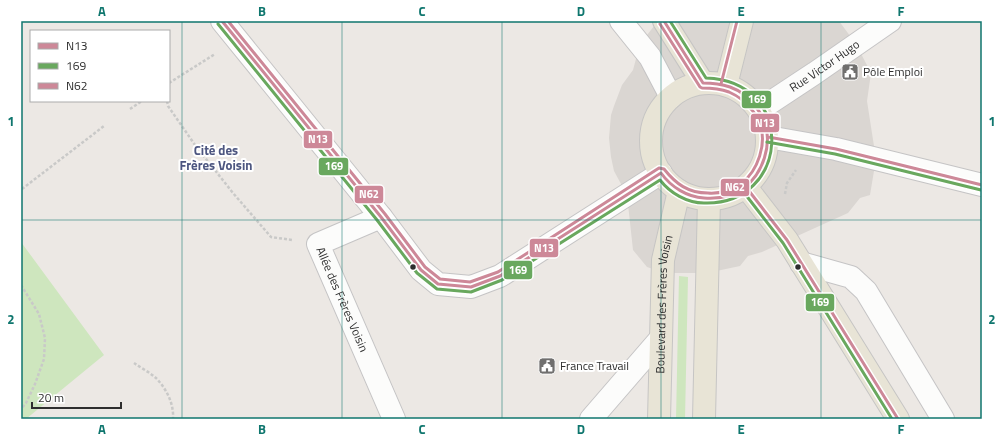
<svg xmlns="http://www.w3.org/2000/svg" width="1003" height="440" viewBox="0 0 1003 440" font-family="'Titillium Web',sans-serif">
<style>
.green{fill:#cee6be}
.plaza{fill:#dad6d2}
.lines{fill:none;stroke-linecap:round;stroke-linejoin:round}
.minor-casing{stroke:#c5c4c5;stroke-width:24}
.major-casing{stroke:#c6c5c4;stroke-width:24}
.path{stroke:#c9c9c8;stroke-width:2.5;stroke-dasharray:3 2;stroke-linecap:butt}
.minor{stroke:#fcfcfb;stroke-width:22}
.major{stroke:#e8e4d6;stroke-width:22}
.bus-1-casing{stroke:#fff;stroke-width:6}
.bus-2-casing{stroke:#fff;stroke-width:6}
.bus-3-casing{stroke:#fff;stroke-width:6}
.bus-1{stroke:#cd8898;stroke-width:3}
.bus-2{stroke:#69a85e;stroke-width:3}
.bus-3{stroke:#cd8898;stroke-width:3}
.grid{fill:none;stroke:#0f766e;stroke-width:1;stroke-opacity:0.55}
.bus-dot{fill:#2e2e2e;stroke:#fff;stroke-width:1.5}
.labels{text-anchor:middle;stroke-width:4;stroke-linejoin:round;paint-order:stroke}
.street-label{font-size:12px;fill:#2e2e2e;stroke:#fff}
.poi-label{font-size:12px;fill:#2e2e2e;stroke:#fff;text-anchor:start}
.neighbourhood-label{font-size:13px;font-weight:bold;fill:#4d5680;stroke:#fff}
.line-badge{stroke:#fff;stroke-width:1.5}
.badge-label{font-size:11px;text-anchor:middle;font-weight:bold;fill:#fff}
.neatline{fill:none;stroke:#0f766e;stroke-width:1.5}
.grid-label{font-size:13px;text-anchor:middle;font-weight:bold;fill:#0f766e}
</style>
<rect width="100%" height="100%" fill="#ece8e4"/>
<path class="green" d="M 21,242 L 104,355 L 26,419 L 21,419 Z
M 679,276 L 688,277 L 685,419 L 676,419 Z"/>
<path class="plaza" d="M 658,21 L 839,21 L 856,44 L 871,73 L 867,101 L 876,159 L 870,195 L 860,198 L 848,213 L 762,252 L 748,256 L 740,266 L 707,273 L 675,273 L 662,272 L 647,267 L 633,250 L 627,195 L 614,171 L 611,157 L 609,138 L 611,115 L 614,106 L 622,85 L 633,70 L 640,44 Z"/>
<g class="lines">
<g class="minor-casing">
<g id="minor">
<path d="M 222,21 L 381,217 L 421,270 L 438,284 L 471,287 L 500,276 L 661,173"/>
<path d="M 621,21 L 650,57 L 671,97"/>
<path id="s1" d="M 759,110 L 815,73 L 890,21"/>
<path d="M 768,137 L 836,149 L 982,185"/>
<path id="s2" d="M 381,217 L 318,244 L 394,419"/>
<path d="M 801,263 L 851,277 L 866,291 L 943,419"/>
<path d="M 591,419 L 661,338"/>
</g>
</g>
<g class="major-casing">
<g id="major">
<path d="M 664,21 L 703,83"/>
<circle cx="709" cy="141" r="58"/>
<path d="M 726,85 L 742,21"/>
<path d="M 746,187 L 787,240 L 898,419"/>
<path id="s3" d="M 659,419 L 663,260 L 679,191"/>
<path d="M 704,419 L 709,199"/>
</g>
</g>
<path class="path" d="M 169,83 L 215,54
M 167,101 L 168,106 L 195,145 L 233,193 L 271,237 L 292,240
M 130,109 L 142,101
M 22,189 L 104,126
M 785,194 L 787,183 L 796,170
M 21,285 L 39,314 L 45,338 L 44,359 L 35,384 L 26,403 L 21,409
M 134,363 C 141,368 151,373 157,379 C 167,390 174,404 173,419"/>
<use href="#minor" class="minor"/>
<use href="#major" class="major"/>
<g class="bus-1-casing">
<path id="bus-1" d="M 222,21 L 381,217 L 421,270 L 438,284 L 471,287 L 500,276 L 661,173 C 671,187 687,197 704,198 C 718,199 734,196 745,187 C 763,173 772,145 765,123 C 763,118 760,112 756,107 C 750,98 741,91 730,87 C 721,84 712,83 703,83 L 664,21
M 768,137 L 836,149 L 982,185
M 746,187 L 787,240 L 898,419"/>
</g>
<g class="bus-2-casing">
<path id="bus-2" d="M 218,24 L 377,220 L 417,273 L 437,289 L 471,292 L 502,280 L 660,180 C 670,193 687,203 704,203 C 790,206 798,81 706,78 L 670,21
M 767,142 L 835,154 L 981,190
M 742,190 L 783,243 L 892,419"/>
</g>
<g class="bus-3-casing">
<path id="bus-3" d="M 228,21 L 385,214 L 425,267 L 440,279 L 470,282 L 498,272 L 659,168 L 664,169 C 676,184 688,193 708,193 C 719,194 733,190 742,183 C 758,170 767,144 760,124 C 758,119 755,113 751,109 C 745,101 738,96 729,92 C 721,89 712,88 702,88 L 700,87 L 660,24
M 721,84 L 737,21"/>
</g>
<use href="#bus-1" class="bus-1"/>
<use href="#bus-2" class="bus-2"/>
<use href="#bus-3" class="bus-3"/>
</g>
<path class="grid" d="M 182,21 L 182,419M 342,21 L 342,419M 502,21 L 502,419M 661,21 L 661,419M 821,21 L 821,419M 21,220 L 982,220"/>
<defs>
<g id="civic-square" transform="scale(0.9)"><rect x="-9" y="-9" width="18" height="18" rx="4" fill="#706f6e" stroke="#fff"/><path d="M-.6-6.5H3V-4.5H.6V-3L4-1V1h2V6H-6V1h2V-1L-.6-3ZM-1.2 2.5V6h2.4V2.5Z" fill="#fff"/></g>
</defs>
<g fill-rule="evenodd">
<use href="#civic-square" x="850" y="72"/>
<use href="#civic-square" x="547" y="366"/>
</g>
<g class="bus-dot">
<circle cx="413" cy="267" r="3.5"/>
<circle cx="798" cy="267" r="3.5"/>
</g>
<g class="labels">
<g class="street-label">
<text dy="4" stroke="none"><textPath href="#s1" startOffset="79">Rue Victor Hugo</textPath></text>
<text dy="4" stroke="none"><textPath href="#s2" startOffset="129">Allée des Frères Voisin</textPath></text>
<text dy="4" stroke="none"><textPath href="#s3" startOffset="115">Boulevard des Frères Voisin</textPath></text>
</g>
<g class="poi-label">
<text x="863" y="76">Pôle Emploi</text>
<text x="560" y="370">France Travail</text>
</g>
<g class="neighbourhood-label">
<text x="216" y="155">Cité des<tspan x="216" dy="15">Frères Voisin</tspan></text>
</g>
</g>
<g class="line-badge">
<rect x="741" y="90" width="31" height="19" rx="4" fill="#69a85e"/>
<rect x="750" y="113" width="30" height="20" rx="4" fill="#cd8898"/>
<rect x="303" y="130" width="30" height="19" rx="4" fill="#cd8898"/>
<rect x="318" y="157" width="31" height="19" rx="4" fill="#69a85e"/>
<rect x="720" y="178" width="30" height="19" rx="4" fill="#cd8898"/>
<rect x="354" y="185" width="30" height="19" rx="4" fill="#cd8898"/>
<rect x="529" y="238" width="30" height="20" rx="4" fill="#cd8898"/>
<rect x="503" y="260" width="30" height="20" rx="4" fill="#69a85e"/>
<rect x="805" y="293" width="30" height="19" rx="4" fill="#69a85e"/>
</g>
<g class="badge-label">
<text x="757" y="103">169</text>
<text x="765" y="127">N13</text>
<text x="318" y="143">N13</text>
<text x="334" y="170">169</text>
<text x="735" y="191">N62</text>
<text x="369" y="198">N62</text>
<text x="544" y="252">N13</text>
<text x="518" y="274">169</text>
<text x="820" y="306">169</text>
</g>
<rect width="1003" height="440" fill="none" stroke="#ffffff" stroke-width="44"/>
<rect x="30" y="30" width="140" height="72" fill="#ffffff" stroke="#ababab"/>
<rect x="38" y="43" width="20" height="6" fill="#cd8898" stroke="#ababab"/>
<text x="66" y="50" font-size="12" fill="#2e2e2e">N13</text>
<rect x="38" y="63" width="20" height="6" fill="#69a85e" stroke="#ababab"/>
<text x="66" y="70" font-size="12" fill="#2e2e2e">169</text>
<rect x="38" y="83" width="20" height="6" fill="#cd8898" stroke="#ababab"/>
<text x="66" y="90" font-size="12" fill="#2e2e2e">N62</text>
<path d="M32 402v6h89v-6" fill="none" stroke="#2e2e2e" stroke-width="2"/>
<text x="38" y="402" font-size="12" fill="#2e2e2e" stroke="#ffffff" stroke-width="3" paint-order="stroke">20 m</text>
<rect x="22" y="22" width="959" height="396" class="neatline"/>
<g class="grid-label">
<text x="102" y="16">A</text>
<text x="262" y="16">B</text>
<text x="422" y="16">C</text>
<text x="581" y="16">D</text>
<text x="741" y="16">E</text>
<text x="901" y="16">F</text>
<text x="11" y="126">1</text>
<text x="992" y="126">1</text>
<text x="11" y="324">2</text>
<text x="992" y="324">2</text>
<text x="102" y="434">A</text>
<text x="262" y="434">B</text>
<text x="422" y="434">C</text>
<text x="581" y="434">D</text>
<text x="741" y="434">E</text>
<text x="901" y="434">F</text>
</g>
</svg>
